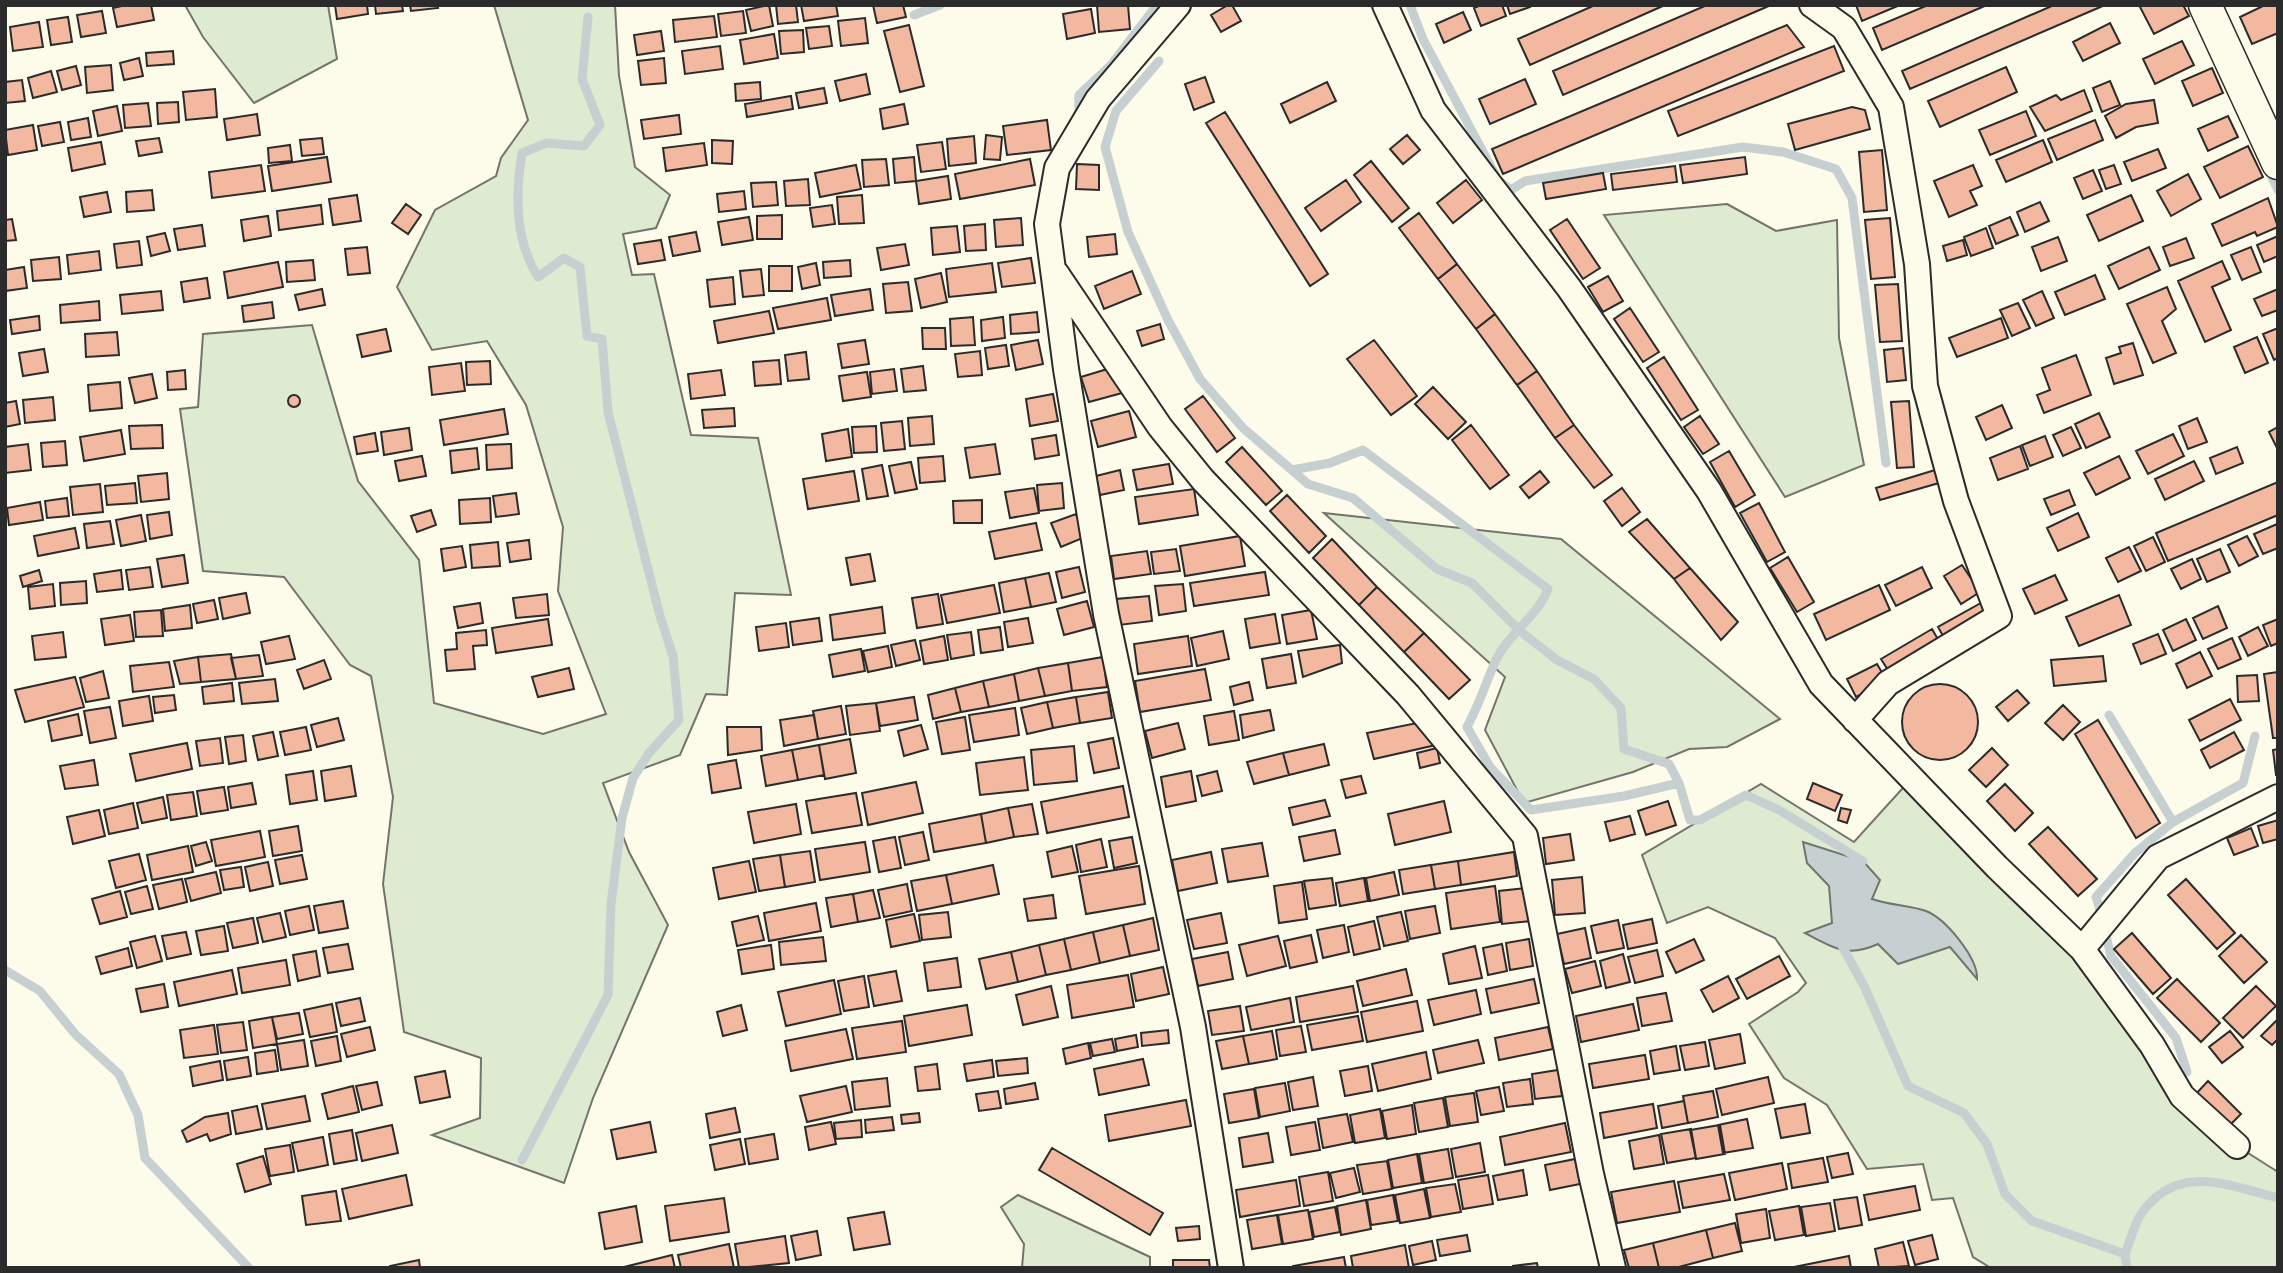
<svg xmlns="http://www.w3.org/2000/svg" width="2283" height="1273" viewBox="0 0 2283 1273" font-family="'Golos Text',sans-serif">
<style>
.green{fill:#deebd1;stroke:#74746e;stroke-width:2}
.water{fill:#c7d0d0;stroke:#74746e;stroke-width:2}
.lines{fill:none;stroke-linecap:round;stroke-linejoin:round}
.stream{stroke:#c7d0d0;stroke-width:9}
.building{fill:#f2b8a0;stroke:#2b2b2b;stroke-width:2}
.minor-casing{stroke:#2b2b2b;stroke-width:28}
.tertiary-casing{stroke:#2b2b2b;stroke-width:35}
.minor{stroke:#fdfbea;stroke-width:24}
.tertiary{stroke:#fdfbea;stroke-width:32}
</style>
<rect width="100%" height="100%" fill="#fdfbea"/>
<path class="green" d="M 185,5 L 328,5 L 337,59 L 254,103 L 203,37 Z
M 494,5 L 615,5 L 619,76 L 635,167 L 670,195 L 656,228 L 623,234 L 632,275 L 654,274 L 691,435 L 758,438 L 791,595 L 735,593 L 727,695 L 706,694 L 680,755 L 603,783 L 629,852 L 668,925 L 593,1098 L 564,1183 L 432,1135 L 480,1118 L 481,1058 L 404,1032 L 383,884 L 393,797 L 371,676 L 350,665 L 284,577 L 203,571 L 180,409 L 198,407 L 203,334 L 312,325 L 358,481 L 419,560 L 434,703 L 543,734 L 606,714 L 558,591 L 563,527 L 526,405 L 487,341 L 432,350 L 397,287 L 435,210 L 496,176 L 501,158 L 528,120 Z
M 1727,204 L 1776,231 L 1837,220 L 1839,338 L 1864,465 L 1785,497 L 1604,215 Z
M 1324,513 L 1561,539 L 1780,719 L 1727,747 L 1689,749 L 1633,772 L 1524,803 L 1485,730 L 1505,677 Z
M 1911,779 L 1997,867 L 2237,1146 L 2278,1172 L 2278,1268 L 1991,1268 L 1973,1257 L 1953,1198 L 1932,1200 L 1923,1164 L 1867,1169 L 1827,1105 L 1784,1078 L 1749,1024 L 1798,992 L 1806,983 L 1775,938 L 1708,907 L 1667,923 L 1642,855 L 1761,784 L 1854,842 Z
M 1018,1195 L 1150,1257 L 1150,1268 L 1022,1268 L 1024,1244 L 1001,1207 Z"/>
<path class="water" d="M 1803,842 L 1863,861 L 1880,880 L 1872,899 C 1889,905 1912,906 1926,911 C 1946,919 1978,958 1977,979 L 1950,947 L 1898,964 L 1878,944 C 1847,958 1833,948 1805,933 L 1832,923 L 1829,886 L 1807,863 Z"/>
<g class="lines">
<path class="stream" d="M 1410,5 L 1423,39 L 1498,180 L 1511,190 L 1525,181 L 1743,147 L 1783,152 L 1836,169 L 1852,198 L 1886,463
M 914,15 L 940,5
M 1159,61 L 1116,111 L 1105,147 L 1128,232 L 1168,320 L 1200,379 L 1243,428 L 1308,484 L 1353,498 L 1437,569 L 1472,583 L 1520,631 L 1557,660 L 1594,679 L 1621,708 L 1624,749 L 1669,764 L 1679,783 L 1690,820 L 1700,820 L 1746,795 L 1779,810 L 1863,861
M 1079,113 L 1079,95 L 1111,65 L 1157,5
M 2268,169 L 2278,190
M 1292,470 L 1330,463 L 1363,450 L 1548,589 C 1537,617 1509,633 1496,660 C 1486,682 1479,705 1467,727 L 1490,767 L 1531,810 L 1624,796 L 1679,783
M 2109,715 L 2173,822 L 2243,783 L 2255,736
M 2101,913 L 2096,897 L 2135,853 L 2173,822
M 2106,936 L 2111,956 L 2176,1038 L 2187,1072
M 1840,942 L 1865,988 L 1908,1086 L 1964,1113 L 1987,1144 L 2005,1194 L 2032,1221 L 2125,1254 L 2127,1268
M 5,970 L 40,991 L 76,1035 L 119,1074 L 138,1115 L 145,1158 L 249,1268
M 522,1160 L 608,995 L 611,904 L 622,818 L 633,778 L 649,753 L 679,720 L 673,656 L 660,616 L 608,412 L 602,339 L 587,336 L 580,267 L 564,258 L 538,277 C 515,240 515,196 522,153 L 547,143 L 584,146 L 600,125 L 582,79 L 588,17
M 2125,1254 C 2130,1241 2134,1225 2141,1214 C 2177,1162 2227,1185 2278,1198"/>
</g>
<path class="building" d="M 126,5 L 151,5 L 154,20 L 117,27 L 113,8 Z
M 335,5 L 367,5 L 368,14 L 337,19 Z
M 375,5 L 402,5 L 403,11 L 376,14 Z
M 410,5 L 437,5 L 438,8 L 411,11 Z
M 769,5 L 773,26 L 751,31 L 746,10 Z
M 776,5 L 796,5 L 798,22 L 778,24 Z
M 801,5 L 836,5 L 838,16 L 804,21 Z
M 873,5 L 903,5 L 906,17 L 877,23 Z
M 1097,5 L 1128,5 L 1130,29 L 1099,32 Z
M 1228,5 L 1232,5 L 1241,21 L 1221,32 L 1211,15 Z
M 1481,5 L 1502,5 L 1506,16 L 1481,26 L 1474,8 Z
M 1507,5 L 1529,5 L 1530,7 L 1510,14 Z
M 1595,5 L 1665,5 L 1530,65 L 1518,39 Z
M 1707,5 L 1771,5 L 1563,95 L 1553,71 Z
M 1856,5 L 1900,5 L 1862,21 Z
M 1928,5 L 1987,5 L 1882,50 L 1873,28 Z
M 2054,5 L 2105,5 L 1910,89 L 1902,71 Z
M 2144,5 L 2183,5 L 2189,16 L 2154,34 L 2140,7 Z
M 2265,5 L 2278,5 L 2278,33 L 2252,44 L 2240,17 Z
M 1091,9 L 1095,33 L 1067,39 L 1063,14 Z
M 102,11 L 106,33 L 81,37 L 77,15 Z
M 743,11 L 746,33 L 721,36 L 718,14 Z
M 1463,12 L 1471,30 L 1444,43 L 1436,24 Z
M 714,16 L 717,37 L 675,42 L 673,20 Z
M 68,17 L 72,42 L 51,45 L 47,20 Z
M 865,18 L 868,43 L 841,46 L 838,21 Z
M 39,22 L 43,47 L 13,51 L 10,27 Z
M 2110,23 L 2120,43 L 2083,61 L 2073,42 Z
M 909,25 L 924,86 L 900,92 L 884,31 Z
M 1787,25 L 1804,47 L 1503,174 L 1492,149 Z
M 829,26 L 832,46 L 809,49 L 806,28 Z
M 803,30 L 804,52 L 781,54 L 779,31 Z
M 661,31 L 664,51 L 637,55 L 634,35 Z
M 774,34 L 778,58 L 744,64 L 740,40 Z
M 2182,41 L 2194,65 L 2155,84 L 2143,59 Z
M 720,46 L 723,69 L 685,74 L 682,51 Z
M 1834,46 L 1844,71 L 1678,136 L 1668,111 Z
M 173,51 L 174,64 L 147,66 L 146,53 Z
M 139,58 L 143,76 L 124,80 L 120,63 Z
M 664,58 L 666,83 L 641,85 L 638,61 Z
M 111,65 L 113,90 L 87,93 L 85,67 Z
M 76,66 L 81,85 L 62,90 L 57,71 Z
M 2006,67 L 2017,92 L 1940,127 L 1928,101 Z
M 2212,68 L 2223,93 L 2193,106 L 2182,81 Z
M 51,71 L 57,92 L 33,98 L 28,78 Z
M 866,74 L 870,94 L 840,101 L 835,81 Z
M 1205,77 L 1214,102 L 1194,110 L 1185,84 Z
M 1525,79 L 1536,104 L 1490,124 L 1479,99 Z
M 22,80 L 25,101 L 5,103 L 5,82 Z
M 2110,81 L 2120,105 L 2102,112 L 2093,88 Z
M 760,82 L 761,99 L 736,101 L 735,84 Z
M 1327,82 L 1336,101 L 1290,123 L 1281,104 Z
M 824,88 L 827,103 L 799,108 L 796,93 Z
M 215,89 L 217,117 L 186,120 L 183,92 Z
M 2084,90 L 2092,111 L 2045,131 L 2030,107 L 2056,95 L 2061,100 Z
M 791,96 L 793,109 L 747,117 L 745,104 Z
M 2154,100 L 2158,123 L 2136,127 L 2116,138 L 2105,116 L 2126,104 Z
M 178,102 L 179,122 L 158,124 L 157,103 Z
M 148,103 L 151,126 L 125,128 L 123,105 Z
M 904,104 L 908,124 L 883,129 L 880,109 Z
M 117,106 L 122,131 L 98,136 L 93,111 Z
M 1852,107 L 1865,110 L 1870,129 L 1795,150 L 1788,124 Z
M 2026,111 L 2036,136 L 1990,155 L 1979,130 Z
M 1225,112 L 1328,274 L 1310,286 L 1206,123 Z
M 257,114 L 260,135 L 227,140 L 224,119 Z
M 679,115 L 681,134 L 644,139 L 641,120 Z
M 2228,116 L 2238,137 L 2208,151 L 2198,129 Z
M 88,118 L 91,137 L 71,140 L 68,122 Z
M 1047,120 L 1051,150 L 1007,155 L 1003,126 Z
M 2095,120 L 2103,140 L 2057,160 L 2048,139 Z
M 60,122 L 64,142 L 42,146 L 38,126 Z
M 33,125 L 37,150 L 8,155 L 5,130 Z
M 986,135 L 1002,137 L 1000,160 L 984,159 Z
M 1407,135 L 1420,150 L 1403,164 L 1390,149 Z
M 974,136 L 976,163 L 949,166 L 947,139 Z
M 159,138 L 162,152 L 139,156 L 136,141 Z
M 322,138 L 324,154 L 302,156 L 300,140 Z
M 712,140 L 733,141 L 732,164 L 712,163 Z
M 2043,140 L 2052,162 L 2006,182 L 1996,160 Z
M 101,142 L 105,164 L 72,171 L 68,148 Z
M 942,142 L 946,169 L 921,172 L 917,145 Z
M 704,143 L 707,165 L 666,171 L 663,148 Z
M 290,145 L 292,161 L 269,163 L 268,148 Z
M 2248,146 L 2263,177 L 2220,198 L 2204,167 Z
M 2158,149 L 2166,168 L 2132,181 L 2124,162 Z
M 1882,150 L 1887,210 L 1864,212 L 1859,152 Z
M 327,157 L 331,182 L 272,191 L 268,166 Z
M 914,157 L 916,181 L 895,183 L 893,159 Z
M 1745,157 L 1747,174 L 1683,183 L 1680,165 Z
M 886,159 L 889,185 L 864,187 L 862,160 Z
M 1030,159 L 1035,185 L 960,199 L 955,174 Z
M 1371,161 L 1409,208 L 1392,222 L 1354,175 Z
M 1077,164 L 1099,165 L 1099,190 L 1076,189 Z
M 261,165 L 265,191 L 212,198 L 209,172 Z
M 856,165 L 861,189 L 820,197 L 815,173 Z
M 1973,165 L 1982,186 L 1970,191 L 1977,205 L 1949,217 L 1934,181 Z
M 2114,165 L 2121,184 L 2106,189 L 2099,170 Z
M 1675,166 L 1677,182 L 1613,190 L 1611,174 Z
M 2093,170 L 2102,191 L 2083,199 L 2074,178 Z
M 1603,173 L 1606,189 L 1546,199 L 1543,183 Z
M 2188,174 L 2201,199 L 2171,216 L 2157,191 Z
M 948,176 L 951,199 L 919,204 L 916,181 Z
M 808,179 L 810,205 L 786,206 L 784,181 Z
M 1346,180 L 1361,202 L 1321,231 L 1305,208 Z
M 1466,180 L 1482,200 L 1453,223 L 1437,203 Z
M 776,182 L 778,205 L 753,207 L 751,183 Z
M 152,190 L 154,210 L 127,212 L 126,192 Z
M 744,191 L 746,209 L 719,212 L 717,194 Z
M 107,192 L 111,212 L 84,217 L 80,197 Z
M 357,195 L 361,221 L 333,225 L 329,199 Z
M 862,195 L 864,223 L 839,224 L 837,197 Z
M 2131,195 L 2143,221 L 2099,241 L 2087,215 Z
M 2268,198 L 2278,227 L 2257,236 L 2255,232 L 2222,246 L 2212,224 Z
M 2040,202 L 2049,221 L 2025,232 L 2017,212 Z
M 406,204 L 421,215 L 408,234 L 392,223 Z
M 321,205 L 323,224 L 279,230 L 277,211 Z
M 832,205 L 835,224 L 813,227 L 810,208 Z
M 1419,213 L 1457,264 L 1438,279 L 1399,228 Z
M 782,215 L 782,239 L 757,239 L 757,216 Z
M 268,216 L 271,236 L 244,241 L 241,220 Z
M 749,217 L 753,240 L 722,245 L 718,222 Z
M 2010,217 L 2018,235 L 1996,244 L 1989,226 Z
M 1021,218 L 1023,245 L 996,247 L 994,220 Z
M 1890,218 L 1895,277 L 1871,279 L 1865,220 Z
M 12,219 L 16,240 L 5,241 L 5,220 Z
M 1567,219 L 1600,268 L 1583,279 L 1550,230 Z
M 985,224 L 986,250 L 966,251 L 964,226 Z
M 202,225 L 205,246 L 178,250 L 174,229 Z
M 957,226 L 960,252 L 933,255 L 931,228 Z
M 1986,228 L 1993,248 L 1971,256 L 1964,237 Z
M 696,232 L 700,251 L 673,256 L 669,237 Z
M 165,233 L 170,251 L 151,256 L 147,237 Z
M 1115,234 L 1117,254 L 1089,257 L 1087,237 Z
M 2278,236 L 2278,256 L 2264,262 L 2257,245 Z
M 2058,237 L 2067,261 L 2041,271 L 2032,247 Z
M 2186,238 L 2194,258 L 2170,266 L 2163,247 Z
M 661,240 L 665,260 L 638,264 L 634,244 Z
M 1963,240 L 1967,255 L 1947,261 L 1943,246 Z
M 139,241 L 142,265 L 117,268 L 114,244 Z
M 905,244 L 909,265 L 881,270 L 877,248 Z
M 367,247 L 370,273 L 348,275 L 345,249 Z
M 2149,247 L 2160,270 L 2119,289 L 2108,266 Z
M 2251,247 L 2261,272 L 2242,280 L 2231,255 Z
M 99,251 L 101,270 L 69,274 L 67,255 Z
M 59,257 L 61,279 L 33,281 L 31,260 Z
M 1031,258 L 1035,283 L 1002,287 L 998,263 Z
M 313,260 L 315,280 L 287,282 L 286,262 Z
M 850,260 L 851,276 L 824,278 L 823,262 Z
M 2222,261 L 2230,279 L 2212,287 L 2231,330 L 2205,342 L 2178,281 Z
M 278,262 L 283,287 L 228,298 L 224,272 Z
M 816,263 L 820,285 L 802,289 L 798,267 Z
M 992,263 L 996,292 L 949,297 L 946,269 Z
M 1457,264 L 1495,314 L 1476,329 L 1438,279 Z
M 769,266 L 792,266 L 792,291 L 769,291 Z
M 24,267 L 27,288 L 5,291 L 5,270 Z
M 761,269 L 764,295 L 743,297 L 740,271 Z
M 1132,271 L 1141,294 L 1104,309 L 1095,286 Z
M 941,273 L 947,302 L 921,308 L 915,279 Z
M 2095,275 L 2105,299 L 2065,315 L 2055,292 Z
M 1608,276 L 1623,301 L 1603,312 L 1588,287 Z
M 733,277 L 735,304 L 710,307 L 707,280 Z
M 207,278 L 210,298 L 184,302 L 181,282 Z
M 908,282 L 912,311 L 886,313 L 883,284 Z
M 1898,284 L 1902,341 L 1880,342 L 1875,285 Z
M 2167,287 L 2176,309 L 2162,321 L 2176,353 L 2153,363 L 2127,304 Z
M 322,289 L 325,305 L 299,310 L 295,295 Z
M 870,289 L 873,310 L 835,316 L 831,295 Z
M 2278,289 L 2278,310 L 2262,316 L 2254,299 Z
M 161,291 L 163,310 L 122,314 L 120,295 Z
M 2042,291 L 2054,318 L 2036,326 L 2023,300 Z
M 827,298 L 831,320 L 778,329 L 773,308 Z
M 99,301 L 100,320 L 61,323 L 60,305 Z
M 272,302 L 274,318 L 244,322 L 242,306 Z
M 2018,303 L 2030,328 L 2012,336 L 2000,310 Z
M 1630,308 L 1659,352 L 1643,362 L 1614,319 Z
M 769,311 L 774,333 L 718,343 L 714,321 Z
M 1037,312 L 1039,332 L 1011,334 L 1010,315 Z
M 1495,314 L 1537,371 L 1517,385 L 1476,329 Z
M 39,316 L 40,330 L 12,334 L 10,320 Z
M 973,317 L 975,345 L 951,346 L 950,319 Z
M 1003,317 L 1005,338 L 982,341 L 981,320 Z
M 2001,318 L 2008,338 L 1957,357 L 1949,338 Z
M 1160,324 L 1164,339 L 1142,346 L 1137,331 Z
M 922,328 L 945,328 L 946,349 L 923,349 Z
M 2278,328 L 2278,358 L 2274,360 L 2263,334 Z
M 386,329 L 391,351 L 362,357 L 357,335 Z
M 117,332 L 119,355 L 86,357 L 85,334 Z
M 2257,337 L 2268,363 L 2245,373 L 2234,347 Z
M 865,340 L 869,364 L 842,368 L 838,344 Z
M 1038,340 L 1043,364 L 1016,370 L 1011,345 Z
M 1374,340 L 1417,396 L 1391,415 L 1347,359 Z
M 2133,343 L 2143,375 L 2114,384 L 2106,358 L 2121,353 L 2119,347 Z
M 1006,345 L 1009,366 L 988,369 L 985,348 Z
M 1903,348 L 1906,380 L 1887,382 L 1884,350 Z
M 44,349 L 48,372 L 23,376 L 19,353 Z
M 980,351 L 982,375 L 958,377 L 955,354 Z
M 806,352 L 809,379 L 788,381 L 785,355 Z
M 2076,355 L 2091,395 L 2044,413 L 2037,395 L 2050,390 L 2042,368 Z
M 1664,357 L 1698,410 L 1681,420 L 1647,368 Z
M 779,360 L 781,384 L 755,386 L 753,362 Z
M 490,361 L 491,384 L 467,385 L 466,362 Z
M 461,363 L 465,391 L 432,395 L 429,367 Z
M 923,366 L 926,390 L 904,392 L 901,369 Z
M 1114,367 L 1122,393 L 1089,402 L 1081,377 Z
M 894,369 L 897,391 L 872,394 L 870,372 Z
M 185,370 L 186,389 L 168,390 L 167,372 Z
M 721,370 L 725,395 L 691,399 L 688,374 Z
M 1537,371 L 1574,425 L 1555,438 L 1517,385 Z
M 867,372 L 871,397 L 843,401 L 839,376 Z
M 152,374 L 157,398 L 135,403 L 129,378 Z
M 120,382 L 122,408 L 90,411 L 88,385 Z
M 1433,387 L 1466,422 L 1448,439 L 1415,404 Z
M 1053,394 L 1058,421 L 1030,426 L 1026,399 Z
M288 401a6 6 0 1 1 12 0a6 6 0 1 1-12 0Z
M 1203,396 L 1235,438 L 1217,452 L 1185,409 Z
M 53,397 L 55,420 L 25,423 L 23,400 Z
M 16,401 L 20,424 L 5,427 L 5,403 Z
M 1909,401 L 1914,467 L 1897,468 L 1891,402 Z
M 2002,405 L 2012,428 L 1986,440 L 1976,417 Z
M 734,408 L 735,426 L 704,428 L 702,410 Z
M 504,409 L 508,434 L 444,445 L 440,420 Z
M 1129,411 L 1136,437 L 1098,447 L 1091,421 Z
M 2099,413 L 2110,437 L 2086,448 L 2075,424 Z
M 932,416 L 934,444 L 910,446 L 908,418 Z
M 1700,416 L 1719,444 L 1703,454 L 1684,427 Z
M 2197,418 L 2207,442 L 2188,449 L 2179,426 Z
M 902,421 L 905,449 L 884,451 L 881,423 Z
M 162,425 L 163,448 L 131,449 L 129,426 Z
M 1471,425 L 1509,475 L 1490,489 L 1452,440 Z
M 1574,425 L 1612,475 L 1594,488 L 1555,438 Z
M 876,426 L 877,452 L 854,453 L 852,427 Z
M 2071,427 L 2081,448 L 2063,456 L 2053,435 Z
M 2278,427 L 2278,450 L 2269,432 Z
M 409,428 L 412,450 L 384,455 L 381,432 Z
M 848,429 L 852,457 L 826,461 L 822,434 Z
M 121,430 L 125,454 L 84,461 L 80,437 Z
M 375,433 L 378,451 L 357,454 L 354,437 Z
M 2173,434 L 2184,456 L 2148,474 L 2136,451 Z
M 1056,435 L 1059,455 L 1035,459 L 1032,439 Z
M 2045,436 L 2053,457 L 2030,466 L 2022,445 Z
M 65,441 L 67,465 L 43,467 L 41,443 Z
M 28,444 L 31,470 L 5,473 L 5,447 Z
M 511,444 L 512,468 L 487,470 L 486,445 Z
M 995,444 L 1000,474 L 970,478 L 965,448 Z
M 2020,446 L 2028,469 L 1998,480 L 1990,458 Z
M 1242,447 L 1282,491 L 1266,505 L 1226,462 Z
M 2237,447 L 2243,463 L 2216,474 L 2210,458 Z
M 477,448 L 479,469 L 452,473 L 450,451 Z
M 1729,451 L 1755,495 L 1735,507 L 1710,462 Z
M 422,456 L 426,476 L 399,481 L 395,461 Z
M 943,456 L 945,481 L 920,483 L 918,458 Z
M 2119,456 L 2130,478 L 2096,495 L 2084,473 Z
M 2194,461 L 2204,481 L 2165,500 L 2155,479 Z
M 911,462 L 917,489 L 895,493 L 889,466 Z
M 1169,464 L 1173,484 L 1137,490 L 1133,470 Z
M 882,465 L 888,496 L 867,499 L 862,469 Z
M 1120,470 L 1124,490 L 1100,495 L 1096,476 Z
M 1935,470 L 1939,483 L 1880,500 L 1876,488 Z
M 854,471 L 859,501 L 808,509 L 803,479 Z
M 1540,471 L 1549,482 L 1529,498 L 1520,487 Z
M 167,473 L 169,499 L 141,502 L 138,476 Z
M 2278,482 L 2278,515 L 2168,561 L 2156,533 Z
M 135,483 L 137,503 L 107,505 L 105,486 Z
M 1062,483 L 1064,508 L 1039,511 L 1037,485 Z
M 100,484 L 103,512 L 73,515 L 70,487 Z
M 1034,488 L 1039,513 L 1010,518 L 1005,492 Z
M 1622,488 L 1640,512 L 1622,526 L 1604,501 Z
M 1194,489 L 1198,515 L 1139,524 L 1135,497 Z
M 2069,490 L 2075,505 L 2051,515 L 2044,499 Z
M 516,493 L 519,514 L 496,517 L 493,496 Z
M 1287,495 L 1326,536 L 1309,553 L 1270,511 Z
M 67,498 L 69,516 L 47,518 L 45,501 Z
M 490,498 L 491,522 L 460,524 L 459,500 Z
M 982,500 L 982,523 L 954,523 L 953,501 Z
M 40,502 L 43,520 L 9,525 L 7,508 Z
M 1759,503 L 1785,552 L 1767,562 L 1740,513 Z
M 431,510 L 436,525 L 417,532 L 411,516 Z
M 169,512 L 172,535 L 150,539 L 147,515 Z
M 2078,513 L 2089,537 L 2058,551 L 2047,528 Z
M 1076,514 L 1085,537 L 1061,547 L 1051,523 Z
M 141,515 L 146,541 L 121,546 L 116,520 Z
M 1647,519 L 1690,568 L 1674,579 L 1629,532 Z
M 110,521 L 114,544 L 87,548 L 84,524 Z
M 1036,523 L 1042,550 L 995,559 L 989,532 Z
M 2277,524 L 2278,548 L 2263,554 L 2254,534 Z
M 75,528 L 79,548 L 38,556 L 34,536 Z
M 1240,536 L 1245,566 L 1185,576 L 1180,546 Z
M 2247,536 L 2258,556 L 2239,566 L 2228,545 Z
M 2153,537 L 2165,562 L 2146,571 L 2134,546 Z
M 1332,539 L 1377,587 L 1359,605 L 1313,558 Z
M 529,540 L 531,559 L 510,562 L 507,543 Z
M 498,542 L 500,566 L 472,568 L 470,545 Z
M 462,546 L 466,567 L 444,571 L 441,549 Z
M 2129,547 L 2141,571 L 2118,582 L 2106,558 Z
M 1176,549 L 1180,571 L 1154,574 L 1151,552 Z
M 2220,549 L 2230,572 L 2207,582 L 2197,559 Z
M 1147,551 L 1151,574 L 1114,579 L 1111,556 Z
M 870,554 L 875,581 L 851,585 L 846,558 Z
M 184,555 L 188,583 L 162,587 L 157,559 Z
M 1788,557 L 1814,602 L 1797,612 L 1770,568 Z
M 2192,559 L 2201,579 L 2181,589 L 2171,569 Z
M 1962,565 L 1980,592 L 1961,604 L 1944,576 Z
M 150,567 L 153,587 L 129,590 L 126,570 Z
M 1079,567 L 1085,592 L 1062,598 L 1056,572 Z
M 1922,567 L 1932,588 L 1896,606 L 1885,585 Z
M 1690,568 L 1738,622 L 1721,640 L 1674,579 Z
M 39,570 L 42,581 L 23,587 L 20,576 Z
M 121,570 L 123,589 L 97,592 L 94,574 Z
M 1265,572 L 1269,595 L 1194,606 L 1190,583 Z
M 1049,573 L 1056,602 L 1031,607 L 1025,578 Z
M 2055,575 L 2067,600 L 2035,614 L 2023,589 Z
M 1025,578 L 1031,607 L 1004,612 L 999,583 Z
M 86,581 L 87,603 L 61,605 L 60,583 Z
M 53,584 L 55,606 L 30,609 L 28,587 Z
M 1183,584 L 1186,611 L 1159,615 L 1155,586 Z
M 994,585 L 1000,613 L 947,623 L 941,595 Z
M 1879,585 L 1890,610 L 1826,640 L 1814,614 Z
M 1377,587 L 1424,633 L 1404,652 L 1359,605 Z
M 246,593 L 250,613 L 223,619 L 219,598 Z
M 547,594 L 549,615 L 516,618 L 513,598 Z
M 938,594 L 943,624 L 917,628 L 912,598 Z
M 2119,595 L 2131,625 L 2079,646 L 2066,617 Z
M 1149,596 L 1152,621 L 1119,625 L 1116,599 Z
M 1988,599 L 1999,616 L 1948,645 L 1938,627 Z
M 214,600 L 218,619 L 197,623 L 193,604 Z
M 1087,601 L 1094,627 L 1064,635 L 1057,609 Z
M 480,603 L 483,623 L 458,628 L 454,607 Z
M 190,605 L 192,628 L 165,631 L 163,609 Z
M 2218,606 L 2227,628 L 2203,639 L 2193,618 Z
M 882,607 L 885,633 L 833,640 L 830,615 Z
M 161,610 L 163,636 L 136,637 L 134,612 Z
M 1311,610 L 1317,639 L 1287,644 L 1282,615 Z
M 1275,614 L 1280,643 L 1250,648 L 1245,619 Z
M 130,615 L 134,641 L 105,645 L 101,619 Z
M 819,618 L 822,641 L 793,645 L 790,622 Z
M 1028,618 L 1033,643 L 1008,647 L 1004,622 Z
M 548,619 L 552,645 L 496,653 L 492,628 Z
M 2186,619 L 2196,640 L 2173,651 L 2163,630 Z
M 2278,619 L 2278,643 L 2271,646 L 2263,625 Z
M 786,623 L 789,647 L 759,651 L 756,627 Z
M 1000,627 L 1003,650 L 981,653 L 978,630 Z
M 2258,627 L 2268,646 L 2248,656 L 2239,637 Z
M 1932,629 L 1943,648 L 1893,678 L 1881,659 Z
M 486,630 L 487,645 L 473,646 L 475,669 L 447,671 L 445,650 L 457,649 L 456,633 Z
M 1223,631 L 1229,659 L 1197,666 L 1191,638 Z
M 63,632 L 66,657 L 35,660 L 32,636 Z
M 971,632 L 974,655 L 951,659 L 947,635 Z
M 1424,633 L 1470,680 L 1449,699 L 1404,652 Z
M 2158,634 L 2166,654 L 2141,664 L 2133,644 Z
M 289,636 L 295,659 L 266,664 L 261,642 Z
M 944,636 L 948,660 L 924,664 L 920,641 Z
M 1188,636 L 1192,666 L 1138,674 L 1134,644 Z
M 2232,638 L 2241,659 L 2218,669 L 2208,649 Z
M 915,640 L 920,660 L 896,666 L 891,645 Z
M 1340,645 L 1342,663 L 1303,677 L 1298,651 Z
M 888,646 L 892,667 L 868,672 L 863,651 Z
M 861,649 L 865,671 L 833,677 L 829,655 Z
M 2200,652 L 2212,676 L 2187,688 L 2176,664 Z
M 231,654 L 236,679 L 201,682 L 198,657 Z
M 1291,654 L 1296,683 L 1267,688 L 1262,659 Z
M 259,655 L 263,676 L 236,679 L 231,658 Z
M 2103,656 L 2106,681 L 2054,686 L 2051,660 Z
M 198,657 L 201,682 L 180,684 L 174,661 Z
M 1103,657 L 1107,687 L 1072,691 L 1068,663 Z
M 324,660 L 331,679 L 304,689 L 297,670 Z
M 169,662 L 174,687 L 133,692 L 130,666 Z
M 1068,663 L 1072,691 L 1045,696 L 1038,668 Z
M 1877,664 L 1887,681 L 1856,697 L 1847,679 Z
M 569,668 L 574,689 L 538,697 L 532,677 Z
M 1038,668 L 1045,696 L 1019,701 L 1014,674 Z
M 1205,669 L 1211,700 L 1140,712 L 1135,681 Z
M 103,671 L 109,698 L 86,702 L 80,678 Z
M 2278,672 L 2278,738 L 2273,738 L 2264,674 Z
M 1014,674 L 1019,701 L 989,707 L 983,681 Z
M 2257,675 L 2259,701 L 2238,702 L 2237,676 Z
M 75,677 L 84,707 L 25,722 L 15,690 Z
M 275,679 L 278,701 L 242,704 L 239,683 Z
M 983,681 L 989,707 L 961,712 L 955,688 Z
M 1249,682 L 1253,700 L 1234,705 L 1230,687 Z
M 232,683 L 234,701 L 204,704 L 202,687 Z
M1902 722a38 38 0 1 1 76 0a38 38 0 1 1-76 0Z
M 955,688 L 961,712 L 933,719 L 928,695 Z
M 2017,690 L 2029,703 L 2008,721 L 1996,707 Z
M 1108,692 L 1112,718 L 1080,723 L 1076,697 Z
M 174,695 L 176,710 L 155,713 L 153,697 Z
M 149,696 L 153,721 L 123,726 L 119,701 Z
M 914,697 L 918,720 L 880,726 L 876,703 Z
M 1076,697 L 1080,723 L 1053,728 L 1047,702 Z
M 2230,699 L 2241,720 L 2200,741 L 2189,720 Z
M 1047,702 L 1053,728 L 1027,734 L 1021,708 Z
M 876,703 L 880,731 L 850,735 L 846,706 Z
M 2063,705 L 2080,722 L 2063,740 L 2045,723 Z
M 841,706 L 846,734 L 818,739 L 813,711 Z
M 110,707 L 116,738 L 90,743 L 84,711 Z
M 1015,708 L 1019,735 L 974,742 L 969,715 Z
M 1270,710 L 1274,730 L 1243,738 L 1240,715 Z
M 1234,711 L 1239,740 L 1209,745 L 1204,716 Z
M 78,714 L 82,735 L 52,741 L 48,721 Z
M 814,715 L 818,739 L 784,746 L 780,720 Z
M 965,717 L 970,750 L 942,754 L 936,722 Z
M 338,718 L 344,740 L 317,747 L 311,725 Z
M 2098,720 L 2160,823 L 2136,838 L 2075,734 Z
M 1422,722 L 1436,745 L 1374,759 L 1367,733 Z
M 1178,723 L 1185,749 L 1152,758 L 1145,731 Z
M 921,725 L 928,749 L 904,756 L 898,731 Z
M 306,727 L 311,750 L 285,755 L 280,732 Z
M 727,727 L 761,727 L 762,750 L 728,755 Z
M 273,732 L 278,756 L 258,760 L 253,736 Z
M 2234,732 L 2244,750 L 2210,768 L 2201,750 Z
M 243,735 L 246,761 L 229,764 L 225,737 Z
M 220,738 L 223,763 L 200,766 L 196,741 Z
M 1113,738 L 1119,768 L 1094,773 L 1088,743 Z
M 850,739 L 856,773 L 825,779 L 819,745 Z
M 187,743 L 192,769 L 136,781 L 130,754 Z
M 1324,744 L 1329,765 L 1289,775 L 1283,753 Z
M 819,745 L 824,775 L 798,780 L 792,750 Z
M 1074,746 L 1077,781 L 1034,785 L 1031,750 Z
M 1437,748 L 1440,763 L 1420,768 L 1417,753 Z
M 1992,748 L 2008,765 L 1986,787 L 1969,770 Z
M 2278,749 L 2278,775 L 2276,775 L 2273,750 Z
M 792,750 L 798,780 L 766,786 L 761,756 Z
M 1283,753 L 1289,775 L 1254,784 L 1247,762 Z
M 1024,757 L 1028,790 L 980,795 L 976,763 Z
M 94,760 L 98,785 L 65,789 L 60,766 Z
M 736,760 L 741,788 L 712,793 L 708,765 Z
M 351,766 L 356,796 L 325,801 L 321,771 Z
M 313,771 L 317,800 L 290,804 L 286,775 Z
M 1191,771 L 1196,801 L 1166,807 L 1161,777 Z
M 1217,771 L 1222,791 L 1202,796 L 1197,776 Z
M 1361,776 L 1366,793 L 1346,798 L 1341,780 Z
M 916,782 L 923,813 L 868,825 L 862,793 Z
M 252,783 L 256,804 L 231,808 L 228,787 Z
M 1813,783 L 1842,795 L 1835,811 L 1807,799 Z
M 2005,784 L 2033,813 L 2015,831 L 1987,801 Z
M 1123,786 L 1129,817 L 1047,833 L 1041,802 Z
M 224,787 L 228,810 L 201,814 L 197,791 Z
M 193,792 L 197,816 L 171,820 L 167,795 Z
M 856,793 L 862,825 L 812,833 L 806,801 Z
M 163,797 L 167,818 L 142,823 L 137,803 Z
M 1325,800 L 1330,816 L 1293,825 L 1289,808 Z
M 1444,801 L 1451,832 L 1395,845 L 1388,814 Z
M 1668,801 L 1676,825 L 1646,835 L 1638,811 Z
M 133,803 L 138,828 L 109,834 L 104,810 Z
M 796,804 L 801,834 L 754,843 L 748,812 Z
M 1032,804 L 1038,834 L 1014,837 L 1008,808 Z
M 1008,808 L 1014,837 L 986,843 L 981,814 Z
M 1841,808 L 1851,810 L 1847,823 L 1838,820 Z
M 99,810 L 105,836 L 73,844 L 67,817 Z
M 981,814 L 986,843 L 934,852 L 929,824 Z
M 1630,816 L 1635,834 L 1610,841 L 1605,822 Z
M 2278,820 L 2278,839 L 2263,843 L 2258,826 Z
M 298,826 L 302,851 L 273,856 L 269,831 Z
M 2048,827 L 2097,879 L 2078,896 L 2029,844 Z
M 2251,828 L 2258,846 L 2234,855 L 2227,838 Z
M 1335,830 L 1340,854 L 1304,861 L 1299,837 Z
M 260,831 L 265,857 L 216,866 L 211,840 Z
M 923,832 L 929,860 L 905,865 L 899,837 Z
M 1570,834 L 1574,860 L 1546,864 L 1543,838 Z
M 895,837 L 901,868 L 879,872 L 873,841 Z
M 1132,837 L 1137,863 L 1114,868 L 1109,841 Z
M 1101,839 L 1107,867 L 1081,872 L 1076,845 Z
M 206,842 L 212,861 L 196,866 L 191,846 Z
M 865,842 L 870,872 L 820,880 L 815,849 Z
M 1262,843 L 1268,876 L 1228,882 L 1222,849 Z
M 188,846 L 193,872 L 152,880 L 147,855 Z
M 1072,846 L 1078,872 L 1052,877 L 1047,852 Z
M 810,851 L 815,882 L 785,887 L 780,855 Z
M 1211,852 L 1217,883 L 1178,891 L 1172,860 Z
M 1514,852 L 1517,876 L 1461,885 L 1458,861 Z
M 139,854 L 146,880 L 116,888 L 109,861 Z
M 302,855 L 307,879 L 280,884 L 275,860 Z
M 780,855 L 785,887 L 759,891 L 753,859 Z
M 749,861 L 756,892 L 719,899 L 713,868 Z
M 1458,861 L 1461,885 L 1435,889 L 1431,865 Z
M 268,862 L 273,886 L 250,891 L 245,867 Z
M 993,865 L 999,894 L 952,904 L 946,875 Z
M 1431,865 L 1435,889 L 1403,894 L 1399,870 Z
M 1139,866 L 1145,904 L 1086,914 L 1079,876 Z
M 241,867 L 244,887 L 224,890 L 220,870 Z
M 216,872 L 221,893 L 191,901 L 185,879 Z
M 1394,872 L 1399,895 L 1370,901 L 1366,878 Z
M 946,875 L 952,904 L 917,911 L 911,881 Z
M 1582,877 L 1585,913 L 1555,915 L 1552,880 Z
M 1332,878 L 1336,905 L 1309,909 L 1304,881 Z
M 1364,878 L 1368,901 L 1340,906 L 1336,883 Z
M 182,879 L 187,902 L 159,909 L 153,885 Z
M 2186,879 L 2235,933 L 2217,949 L 2168,895 Z
M 1302,882 L 1307,919 L 1279,923 L 1274,886 Z
M 907,884 L 912,911 L 884,917 L 878,890 Z
M 147,886 L 153,909 L 131,914 L 125,892 Z
M 1495,886 L 1500,922 L 1451,929 L 1446,893 Z
M 1527,888 L 1531,921 L 1502,924 L 1499,891 Z
M 873,890 L 880,918 L 858,922 L 853,894 Z
M 120,891 L 127,917 L 100,924 L 92,899 Z
M 853,894 L 858,922 L 831,927 L 826,898 Z
M 1053,895 L 1056,918 L 1028,921 L 1024,899 Z
M 343,901 L 348,928 L 319,933 L 314,906 Z
M 816,903 L 821,931 L 769,941 L 764,913 Z
M 309,906 L 314,930 L 290,935 L 285,911 Z
M 1435,906 L 1440,933 L 1410,939 L 1405,911 Z
M 948,912 L 951,937 L 922,940 L 919,915 Z
M 1401,912 L 1408,941 L 1384,946 L 1377,917 Z
M 280,913 L 286,937 L 263,942 L 257,918 Z
M 1221,913 L 1227,943 L 1194,949 L 1187,920 Z
M 914,914 L 920,941 L 891,947 L 886,920 Z
M 758,916 L 764,940 L 737,946 L 732,922 Z
M 253,918 L 258,943 L 233,948 L 227,923 Z
M 1153,918 L 1159,950 L 1130,956 L 1123,925 Z
M 1652,919 L 1657,943 L 1628,949 L 1623,925 Z
M 1618,920 L 1624,948 L 1597,953 L 1591,926 Z
M 1374,921 L 1380,949 L 1354,955 L 1348,927 Z
M 1123,925 L 1130,956 L 1100,963 L 1093,932 Z
M 1344,925 L 1349,952 L 1323,958 L 1317,930 Z
M 224,926 L 228,951 L 201,955 L 196,931 Z
M 1585,928 L 1591,958 L 1564,964 L 1557,934 Z
M 186,932 L 191,954 L 167,959 L 162,936 Z
M 1093,932 L 1100,963 L 1071,970 L 1064,939 Z
M 2132,933 L 2171,978 L 2153,994 L 2114,949 Z
M 1311,935 L 1317,962 L 1290,968 L 1284,941 Z
M 2241,935 L 2267,962 L 2244,983 L 2219,956 Z
M 155,936 L 162,961 L 137,968 L 130,942 Z
M 1278,936 L 1286,966 L 1247,976 L 1239,945 Z
M 823,937 L 826,961 L 781,965 L 779,942 Z
M 1064,939 L 1071,970 L 1046,975 L 1039,945 Z
M 1529,939 L 1533,966 L 1510,970 L 1506,943 Z
M 1694,939 L 1704,960 L 1676,973 L 1666,952 Z
M 348,944 L 353,969 L 328,973 L 323,948 Z
M 1502,944 L 1507,971 L 1488,975 L 1483,948 Z
M 771,945 L 774,969 L 742,974 L 738,950 Z
M 1039,945 L 1046,975 L 1018,982 L 1011,952 Z
M 1475,946 L 1482,978 L 1449,984 L 1443,954 Z
M 128,948 L 132,966 L 101,974 L 96,957 Z
M 1657,950 L 1663,976 L 1635,983 L 1628,957 Z
M 316,951 L 320,976 L 298,981 L 293,955 Z
M 1011,952 L 1018,982 L 986,989 L 979,959 Z
M 1228,952 L 1233,979 L 1198,986 L 1192,959 Z
M 1623,954 L 1630,982 L 1606,988 L 1600,961 Z
M 1779,956 L 1790,976 L 1747,999 L 1736,979 Z
M 957,958 L 961,987 L 928,991 L 924,963 Z
M 286,960 L 290,985 L 242,993 L 238,968 Z
M 1595,961 L 1601,986 L 1572,993 L 1565,969 Z
M 1163,967 L 1169,994 L 1136,1001 L 1131,974 Z
M 1406,969 L 1412,995 L 1363,1006 L 1357,981 Z
M 232,970 L 237,994 L 179,1006 L 174,982 Z
M 896,971 L 902,1001 L 874,1006 L 868,976 Z
M 1128,975 L 1134,1007 L 1072,1018 L 1067,985 Z
M 864,976 L 869,1007 L 844,1011 L 838,981 Z
M 1728,976 L 1739,998 L 1713,1012 L 1701,990 Z
M 1534,979 L 1539,1003 L 1491,1013 L 1486,989 Z
M 2177,979 L 2220,1023 L 2201,1042 L 2157,998 Z
M 834,980 L 841,1014 L 786,1026 L 778,992 Z
M 164,984 L 168,1007 L 141,1012 L 136,989 Z
M 1051,986 L 1058,1017 L 1023,1025 L 1016,995 Z
M 1353,986 L 1358,1012 L 1300,1022 L 1296,997 Z
M 2256,986 L 2276,1006 L 2243,1038 L 2223,1018 Z
M 1476,990 L 1481,1014 L 1434,1025 L 1428,1000 Z
M 1666,993 L 1672,1021 L 1642,1026 L 1637,998 Z
M 360,998 L 365,1021 L 341,1026 L 336,1003 Z
M 1290,998 L 1294,1022 L 1251,1030 L 1246,1007 Z
M 1417,1001 L 1423,1031 L 1367,1042 L 1361,1012 Z
M 332,1004 L 337,1032 L 310,1037 L 304,1010 Z
M 1633,1004 L 1639,1030 L 1581,1042 L 1576,1016 Z
M 741,1005 L 747,1030 L 723,1036 L 717,1012 Z
M 967,1005 L 972,1035 L 909,1046 L 904,1016 Z
M 1240,1006 L 1244,1031 L 1212,1035 L 1208,1011 Z
M 299,1013 L 303,1034 L 277,1039 L 272,1017 Z
M 1358,1016 L 1363,1041 L 1312,1050 L 1307,1025 Z
M 272,1017 L 277,1044 L 253,1048 L 249,1021 Z
M 2278,1019 L 2278,1039 L 2272,1045 L 2261,1036 Z
M 902,1021 L 906,1052 L 857,1059 L 852,1028 Z
M 243,1022 L 247,1050 L 221,1053 L 217,1025 Z
M 214,1025 L 218,1054 L 184,1058 L 180,1030 Z
M 1301,1026 L 1306,1052 L 1280,1056 L 1276,1030 Z
M 370,1027 L 375,1050 L 347,1057 L 341,1034 Z
M 1548,1027 L 1553,1049 L 1499,1060 L 1495,1038 Z
M 846,1029 L 853,1059 L 791,1071 L 785,1041 Z
M 1168,1030 L 1169,1043 L 1142,1046 L 1141,1033 Z
M 1272,1031 L 1277,1059 L 1249,1064 L 1243,1036 Z
M 2230,1031 L 2243,1047 L 2222,1063 L 2209,1047 Z
M 1740,1034 L 1745,1063 L 1715,1069 L 1709,1040 Z
M 1136,1035 L 1138,1047 L 1117,1051 L 1115,1039 Z
M 337,1036 L 341,1061 L 316,1066 L 311,1041 Z
M 1243,1036 L 1249,1064 L 1222,1069 L 1216,1041 Z
M 1112,1039 L 1115,1052 L 1093,1056 L 1090,1043 Z
M 304,1040 L 308,1066 L 281,1070 L 277,1044 Z
M 1478,1040 L 1484,1063 L 1438,1073 L 1433,1050 Z
M 1705,1042 L 1709,1066 L 1685,1070 L 1680,1046 Z
M 1088,1043 L 1091,1058 L 1066,1064 L 1063,1049 Z
M 1676,1046 L 1680,1070 L 1654,1074 L 1650,1051 Z
M 275,1050 L 278,1071 L 257,1074 L 255,1053 Z
M 1426,1052 L 1431,1079 L 1378,1091 L 1372,1064 Z
M 1645,1055 L 1649,1079 L 1593,1088 L 1589,1064 Z
M 248,1057 L 251,1076 L 227,1080 L 224,1061 Z
M 1027,1058 L 1028,1073 L 998,1076 L 996,1061 Z
M 1143,1059 L 1149,1085 L 1099,1095 L 1094,1069 Z
M 992,1060 L 994,1077 L 967,1081 L 964,1064 Z
M 220,1061 L 223,1080 L 193,1086 L 190,1067 Z
M 937,1064 L 940,1089 L 918,1091 L 915,1067 Z
M 1368,1066 L 1372,1091 L 1345,1096 L 1340,1071 Z
M 1558,1070 L 1562,1096 L 1535,1099 L 1532,1074 Z
M 445,1071 L 450,1097 L 420,1103 L 415,1077 Z
M 1313,1077 L 1318,1106 L 1293,1110 L 1288,1082 Z
M 1768,1077 L 1774,1103 L 1722,1115 L 1716,1089 Z
M 887,1078 L 890,1106 L 855,1110 L 852,1082 Z
M 1530,1079 L 1533,1104 L 1507,1107 L 1503,1083 Z
M 2208,1081 L 2241,1114 L 2227,1128 L 2194,1096 Z
M 377,1082 L 382,1105 L 362,1110 L 356,1086 Z
M 1035,1083 L 1038,1099 L 1006,1104 L 1004,1089 Z
M 1285,1083 L 1290,1111 L 1260,1117 L 1255,1088 Z
M 353,1086 L 359,1112 L 328,1119 L 322,1094 Z
M 846,1086 L 852,1112 L 807,1122 L 800,1096 Z
M 1499,1087 L 1504,1111 L 1481,1115 L 1476,1091 Z
M 1254,1089 L 1259,1118 L 1229,1123 L 1224,1094 Z
M 998,1091 L 1001,1108 L 979,1111 L 976,1094 Z
M 1713,1091 L 1718,1117 L 1688,1123 L 1683,1096 Z
M 1474,1093 L 1478,1122 L 1450,1126 L 1445,1097 Z
M 305,1096 L 310,1121 L 267,1129 L 262,1104 Z
M 1443,1098 L 1448,1127 L 1419,1132 L 1414,1103 Z
M 1186,1100 L 1191,1126 L 1109,1141 L 1105,1115 Z
M 1684,1101 L 1688,1123 L 1662,1128 L 1658,1106 Z
M 1653,1104 L 1657,1128 L 1604,1138 L 1600,1113 Z
M 1805,1104 L 1810,1133 L 1781,1138 L 1775,1109 Z
M 1412,1105 L 1416,1134 L 1387,1139 L 1382,1111 Z
M 257,1106 L 262,1129 L 236,1134 L 232,1111 Z
M 735,1108 L 740,1132 L 710,1138 L 706,1114 Z
M 1380,1109 L 1385,1138 L 1355,1143 L 1350,1115 Z
M 228,1113 L 231,1134 L 210,1141 L 207,1134 L 187,1142 L 182,1131 L 205,1117 Z
M 919,1113 L 920,1122 L 902,1124 L 901,1115 Z
M 1347,1114 L 1353,1142 L 1323,1148 L 1318,1119 Z
M 892,1117 L 894,1130 L 866,1133 L 865,1120 Z
M 1747,1119 L 1753,1148 L 1723,1153 L 1718,1125 Z
M 861,1120 L 862,1137 L 836,1139 L 834,1123 Z
M 650,1122 L 656,1152 L 617,1159 L 611,1130 Z
M 831,1122 L 836,1144 L 809,1150 L 805,1127 Z
M 1315,1122 L 1320,1150 L 1291,1155 L 1286,1127 Z
M 1565,1123 L 1571,1152 L 1505,1165 L 1500,1137 Z
M 392,1125 L 398,1153 L 362,1161 L 356,1133 Z
M 1720,1125 L 1725,1154 L 1696,1159 L 1690,1130 Z
M 1691,1129 L 1696,1158 L 1667,1163 L 1661,1134 Z
M 352,1130 L 357,1160 L 334,1164 L 329,1134 Z
M 1268,1133 L 1273,1162 L 1243,1167 L 1239,1138 Z
M 774,1134 L 778,1159 L 749,1164 L 745,1139 Z
M 1659,1135 L 1664,1164 L 1634,1169 L 1629,1141 Z
M 323,1137 L 328,1165 L 298,1171 L 292,1143 Z
M 740,1139 L 745,1164 L 715,1170 L 710,1145 Z
M 1480,1143 L 1485,1172 L 1456,1177 L 1451,1149 Z
M 290,1145 L 294,1172 L 270,1176 L 265,1149 Z
M 1052,1148 L 1163,1213 L 1150,1235 L 1039,1170 Z
M 1448,1149 L 1453,1178 L 1424,1183 L 1419,1154 Z
M 1848,1153 L 1853,1174 L 1832,1178 L 1827,1157 Z
M 1417,1154 L 1422,1183 L 1393,1188 L 1388,1160 Z
M 263,1156 L 271,1184 L 245,1192 L 237,1164 Z
M 1823,1158 L 1828,1182 L 1792,1188 L 1788,1164 Z
M 1575,1159 L 1580,1184 L 1550,1190 L 1545,1165 Z
M 1387,1161 L 1392,1189 L 1363,1194 L 1357,1165 Z
M 1782,1163 L 1787,1189 L 1735,1200 L 1729,1173 Z
M 1354,1168 L 1360,1192 L 1336,1198 L 1330,1173 Z
M 1523,1170 L 1527,1195 L 1498,1200 L 1493,1176 Z
M 1328,1172 L 1333,1201 L 1304,1206 L 1299,1177 Z
M 1724,1174 L 1730,1200 L 1683,1208 L 1678,1182 Z
M 406,1175 L 412,1205 L 349,1219 L 342,1189 Z
M 1488,1175 L 1493,1204 L 1463,1209 L 1458,1180 Z
M 1296,1180 L 1300,1206 L 1240,1217 L 1236,1190 Z
M 1674,1181 L 1680,1212 L 1617,1223 L 1611,1192 Z
M 1455,1184 L 1461,1212 L 1431,1217 L 1426,1188 Z
M 1915,1186 L 1920,1210 L 1869,1220 L 1864,1195 Z
M 1424,1189 L 1430,1218 L 1400,1223 L 1395,1195 Z
M 336,1191 L 341,1221 L 306,1225 L 302,1196 Z
M 1393,1195 L 1398,1221 L 1371,1225 L 1367,1200 Z
M 1857,1197 L 1862,1225 L 1839,1229 L 1834,1200 Z
M 724,1198 L 729,1232 L 670,1241 L 665,1206 Z
M 1366,1200 L 1371,1229 L 1341,1235 L 1337,1206 Z
M 1830,1203 L 1835,1231 L 1806,1236 L 1801,1207 Z
M 636,1206 L 642,1242 L 605,1249 L 599,1213 Z
M 1799,1206 L 1804,1235 L 1775,1240 L 1769,1211 Z
M 1335,1207 L 1340,1232 L 1314,1237 L 1309,1212 Z
M 1766,1209 L 1770,1238 L 1741,1243 L 1736,1214 Z
M 1308,1210 L 1313,1239 L 1283,1244 L 1278,1215 Z
M 884,1212 L 890,1244 L 854,1250 L 848,1218 Z
M 1277,1215 L 1282,1244 L 1252,1249 L 1247,1220 Z
M 1735,1223 L 1742,1251 L 1713,1258 L 1706,1230 Z
M 1199,1226 L 1200,1239 L 1178,1241 L 1176,1228 Z
M 1706,1230 L 1713,1258 L 1675,1268 L 1659,1268 L 1653,1243 Z
M 817,1231 L 821,1255 L 796,1260 L 791,1236 Z
M 1467,1235 L 1470,1251 L 1440,1256 L 1437,1240 Z
M 1932,1235 L 1938,1259 L 1915,1265 L 1908,1241 Z
M 785,1236 L 789,1263 L 739,1268 L 735,1244 Z
M 1432,1241 L 1436,1260 L 1413,1265 L 1409,1246 Z
M 1903,1242 L 1909,1266 L 1879,1268 L 1875,1249 Z
M 1653,1243 L 1659,1268 L 1629,1268 L 1624,1250 Z
M 729,1244 L 734,1268 L 681,1268 L 678,1255 Z
M 1405,1245 L 1409,1268 L 1353,1268 L 1351,1256 Z
M 672,1255 L 675,1268 L 620,1268 Z
M 1849,1256 L 1851,1268 L 1789,1268 Z
M 1344,1257 L 1346,1268 L 1293,1268 L 1293,1266 Z
M 419,1260 L 420,1268 L 390,1268 L 390,1266 Z
M 1173,1260 L 1209,1260 L 1210,1268 L 1173,1268 Z
M 1537,1263 L 1538,1268 L 1513,1268 L 1513,1266 Z"/>
<g class="lines">
<g class="minor-casing">
<path id="minor" d="M 1178,5 L 1098,99 L 1057,168 L 1047,224 L 1066,369 L 1106,614 L 1193,1027 L 1231,1268
M 1385,5 L 1433,110 L 1569,288 L 1709,491 L 1821,684 L 1997,867 L 2082,949 L 2152,1045 L 2182,1096 L 2237,1146
M 1812,5 L 1844,28 L 1891,107 L 1917,264 L 1925,386 L 1956,501 L 1999,616 L 1888,683 L 1855,720
M 1056,273 L 1160,427 L 1203,480 L 1408,695 L 1525,836 L 1591,1174 L 1613,1268
M 2082,949 L 2158,857 L 2278,797"/>
</g>
<g class="tertiary-casing">
<path id="tertiary" d="M 2205,5 L 2278,163"/>
</g>
<use href="#minor" class="minor"/>
<use href="#tertiary" class="tertiary"/>
</g>
<rect width="2283" height="1273" fill="none" stroke="#2b2b2b" stroke-width="14"/>
</svg>
